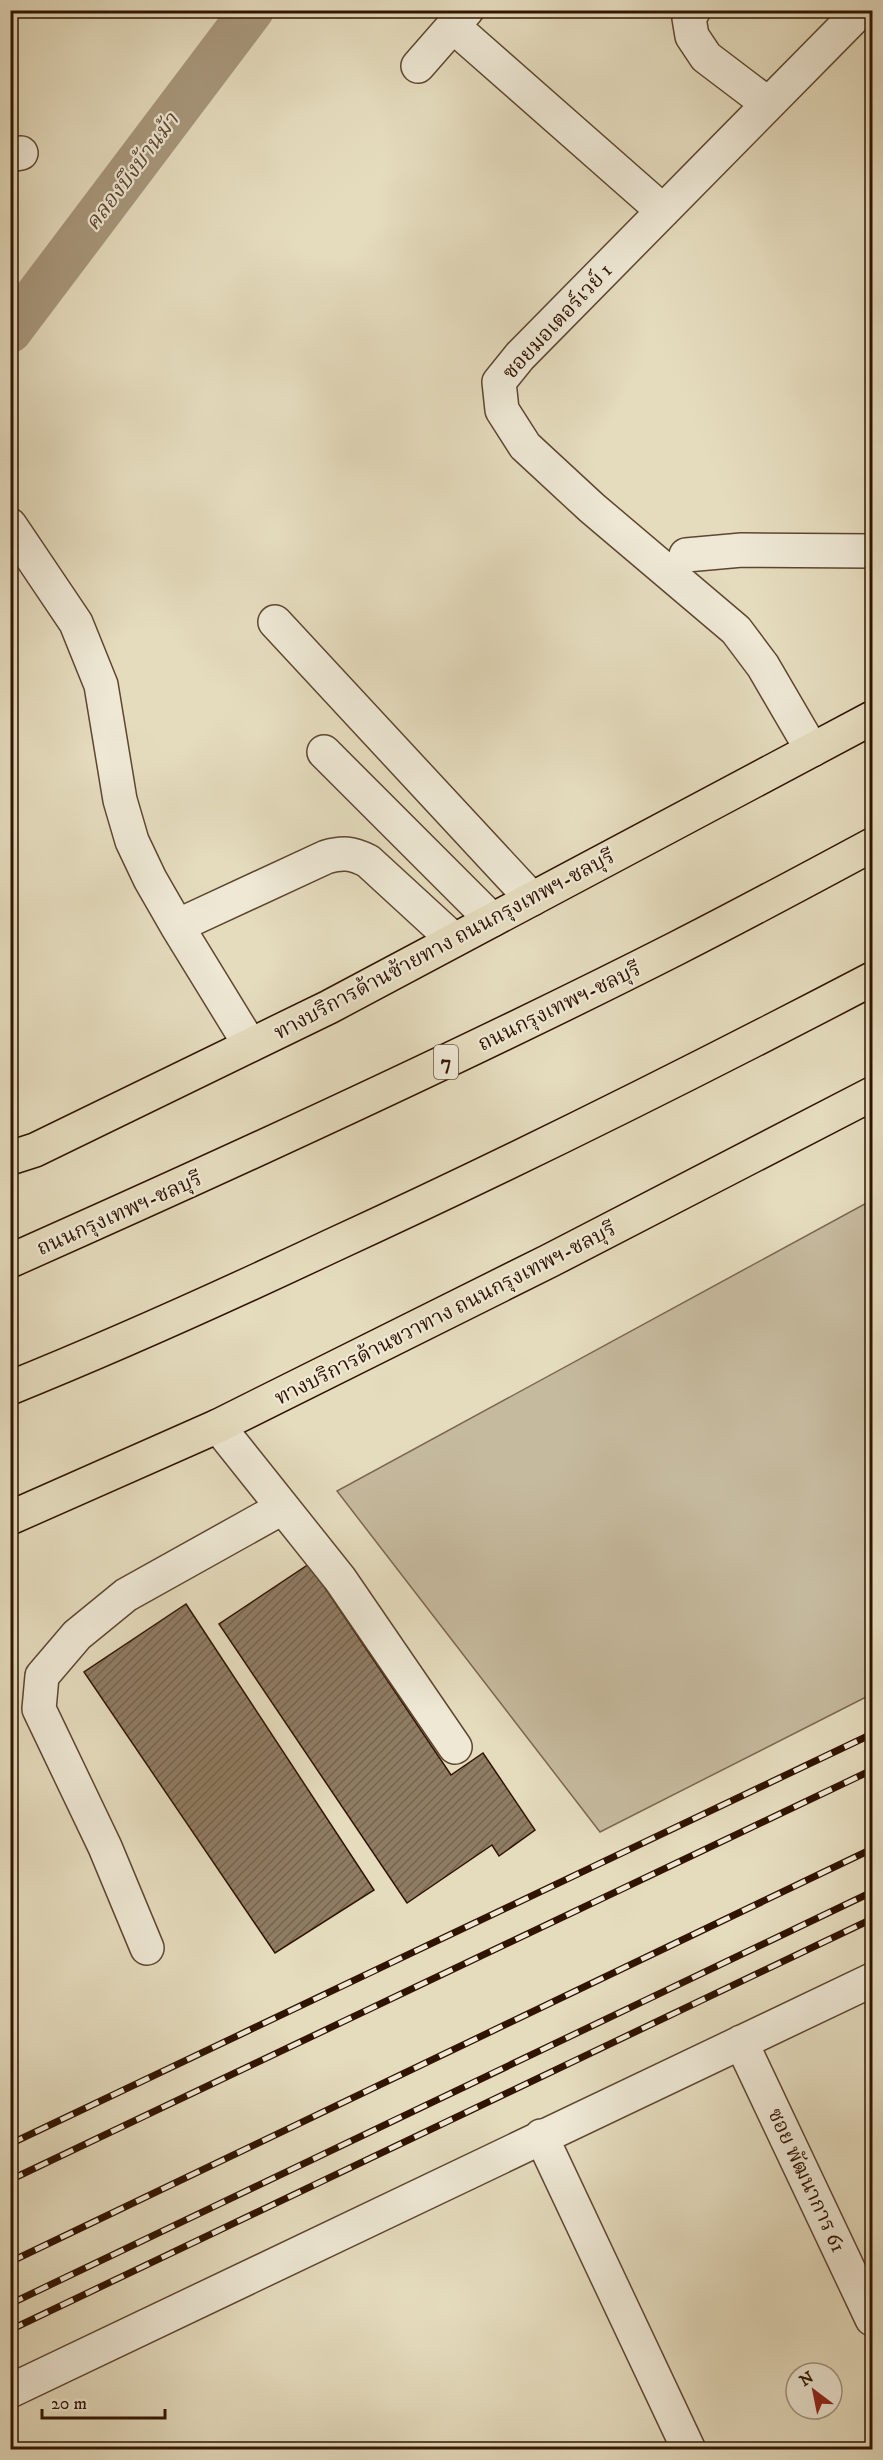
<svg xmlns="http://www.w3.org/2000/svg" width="883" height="2460" viewBox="0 0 883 2460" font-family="'IM FELL DW Pica','Noto Serif Thai',serif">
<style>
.grass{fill:#c6ba9e;stroke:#7c674f;stroke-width:1.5}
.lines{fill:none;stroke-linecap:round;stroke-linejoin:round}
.canal{stroke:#a8987d;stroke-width:44}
.building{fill:url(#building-hatch);stroke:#311400;stroke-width:1.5}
.minor-casing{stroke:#5e4630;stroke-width:36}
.major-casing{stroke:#311400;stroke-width:36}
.highway-casing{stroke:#311400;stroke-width:36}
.minor{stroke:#eee8d5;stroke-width:33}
.major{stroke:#e5dcbe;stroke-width:33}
.highway{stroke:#e5dcbe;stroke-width:33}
.rail-casing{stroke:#311400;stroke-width:7}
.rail{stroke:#eee8d5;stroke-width:4.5;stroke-dasharray:14;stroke-linecap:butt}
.labels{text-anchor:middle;stroke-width:4.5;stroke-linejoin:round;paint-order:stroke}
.shield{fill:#eee8d5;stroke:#6a5440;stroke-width:1.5}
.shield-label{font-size:20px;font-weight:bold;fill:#311400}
.street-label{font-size:21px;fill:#311400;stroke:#eee8d5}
.water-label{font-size:22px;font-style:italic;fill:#614932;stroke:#eee8d5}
</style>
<defs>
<pattern id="building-hatch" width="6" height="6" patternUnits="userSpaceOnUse" patternTransform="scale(1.5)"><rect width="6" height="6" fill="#8f7c63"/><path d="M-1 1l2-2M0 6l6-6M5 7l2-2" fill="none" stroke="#75644f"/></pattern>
</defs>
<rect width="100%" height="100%" fill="#e5dcbe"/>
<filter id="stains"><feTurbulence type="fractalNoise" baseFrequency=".00333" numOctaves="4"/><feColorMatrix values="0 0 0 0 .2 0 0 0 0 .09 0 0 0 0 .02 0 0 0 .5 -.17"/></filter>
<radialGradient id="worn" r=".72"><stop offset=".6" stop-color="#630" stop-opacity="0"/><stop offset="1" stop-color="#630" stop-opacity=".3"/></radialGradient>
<path class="grass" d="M 872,1200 L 872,1694 L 600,1832 L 337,1491 Z"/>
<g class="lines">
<path class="canal" d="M 10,331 L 252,10"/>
</g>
<path class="building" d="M 309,1564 L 451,1775 L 483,1753 L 535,1830 L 499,1856 L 492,1845 L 407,1903 L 219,1624 Z
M 186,1604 L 374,1890 L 275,1953 L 84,1672 Z"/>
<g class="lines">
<g class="minor-casing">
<path id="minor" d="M 694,10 L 689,18 L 692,36 L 706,57 L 768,104
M 454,27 L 663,211
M 418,66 L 467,10
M 10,155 L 21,153
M 10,525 L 76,623 L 101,685 L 120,800 L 132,841 L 150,879 L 177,926 L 250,1045
M 686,555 L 742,550 L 872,551
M 275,622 L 532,899
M 812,750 L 763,666 L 736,630 L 592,508 L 525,446 L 502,410 L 499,382 L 520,356 L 861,10
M 324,752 L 492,920
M 177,926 L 326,857 C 343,852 352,853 368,861 L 454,940
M 218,1426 L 340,1579 L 455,1747
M 147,1948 L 105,1847 L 39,1709 L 42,1676 L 77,1635 L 126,1595 L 282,1508
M 741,2042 L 872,2319
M 541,2136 L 689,2450
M 10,2391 L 872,1980"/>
</g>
<g class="major-casing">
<path id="major" d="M 10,1158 L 35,1150 L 329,1007 L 872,718
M 10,1518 L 218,1426 L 549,1261 L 872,1094"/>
</g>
<g class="highway-casing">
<path id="highway" d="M 10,1261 C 235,1161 458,1059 677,948 C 742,915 807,880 872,845
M 10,1388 C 119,1344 225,1296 331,1246 C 514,1162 694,1072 872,979"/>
</g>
<use href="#minor" class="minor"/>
<use href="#major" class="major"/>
<use href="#highway" class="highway"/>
<g class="rail-casing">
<path id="rail" d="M 10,2144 L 872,1734
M 10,2180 L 872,1770
M 10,2262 L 872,1849
M 10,2304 L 872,1892
M 10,2330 L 872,1919"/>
</g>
<use href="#rail" class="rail"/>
</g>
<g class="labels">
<rect class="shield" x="434" y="1045" width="24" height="34" rx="4.5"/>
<g class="shield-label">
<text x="446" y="1069">7</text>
</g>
<g class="street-label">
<text transform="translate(557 321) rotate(-47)" y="7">ซอยมอเตอร์เวย์ 1</text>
<text transform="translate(444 944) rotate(-28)" y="7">ทางบริการด้านซ้ายทาง ถนนกรุงเทพฯ-ชลบุรี</text>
<text transform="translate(559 1006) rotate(-26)" y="7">ถนนกรุงเทพฯ-ชลบุรี</text>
<text transform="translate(119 1213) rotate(-24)" y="7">ถนนกรุงเทพฯ-ชลบุรี</text>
<text transform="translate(445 1313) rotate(-27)" y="7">ทางบริการด้านขวาทาง ถนนกรุงเทพฯ-ชลบุรี</text>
<text transform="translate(807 2180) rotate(65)" y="7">ซอย พัฒนาการ 61</text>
</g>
<g class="water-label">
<text transform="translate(131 171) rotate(-53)" y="8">คลองบึงบ้านม้า</text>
</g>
</g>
<rect width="883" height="2460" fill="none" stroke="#e5dcbe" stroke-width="36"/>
<rect x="12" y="12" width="859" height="2436" fill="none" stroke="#311400" stroke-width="3"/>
<rect x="18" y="18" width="847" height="2424" fill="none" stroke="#311400" stroke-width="1.5"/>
<g transform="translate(814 2391) rotate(328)"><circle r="28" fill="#eee8d5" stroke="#a29380" stroke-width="1.5"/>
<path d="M0-4.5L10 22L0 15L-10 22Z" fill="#8f2418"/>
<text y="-9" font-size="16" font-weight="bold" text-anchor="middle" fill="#311400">N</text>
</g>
<path d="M42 2409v9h123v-9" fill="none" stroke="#311400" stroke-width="3"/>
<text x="51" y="2409" font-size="18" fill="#311400" stroke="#eee8d5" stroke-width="4.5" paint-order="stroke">20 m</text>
<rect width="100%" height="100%" filter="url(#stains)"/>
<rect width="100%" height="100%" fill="url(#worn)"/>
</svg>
